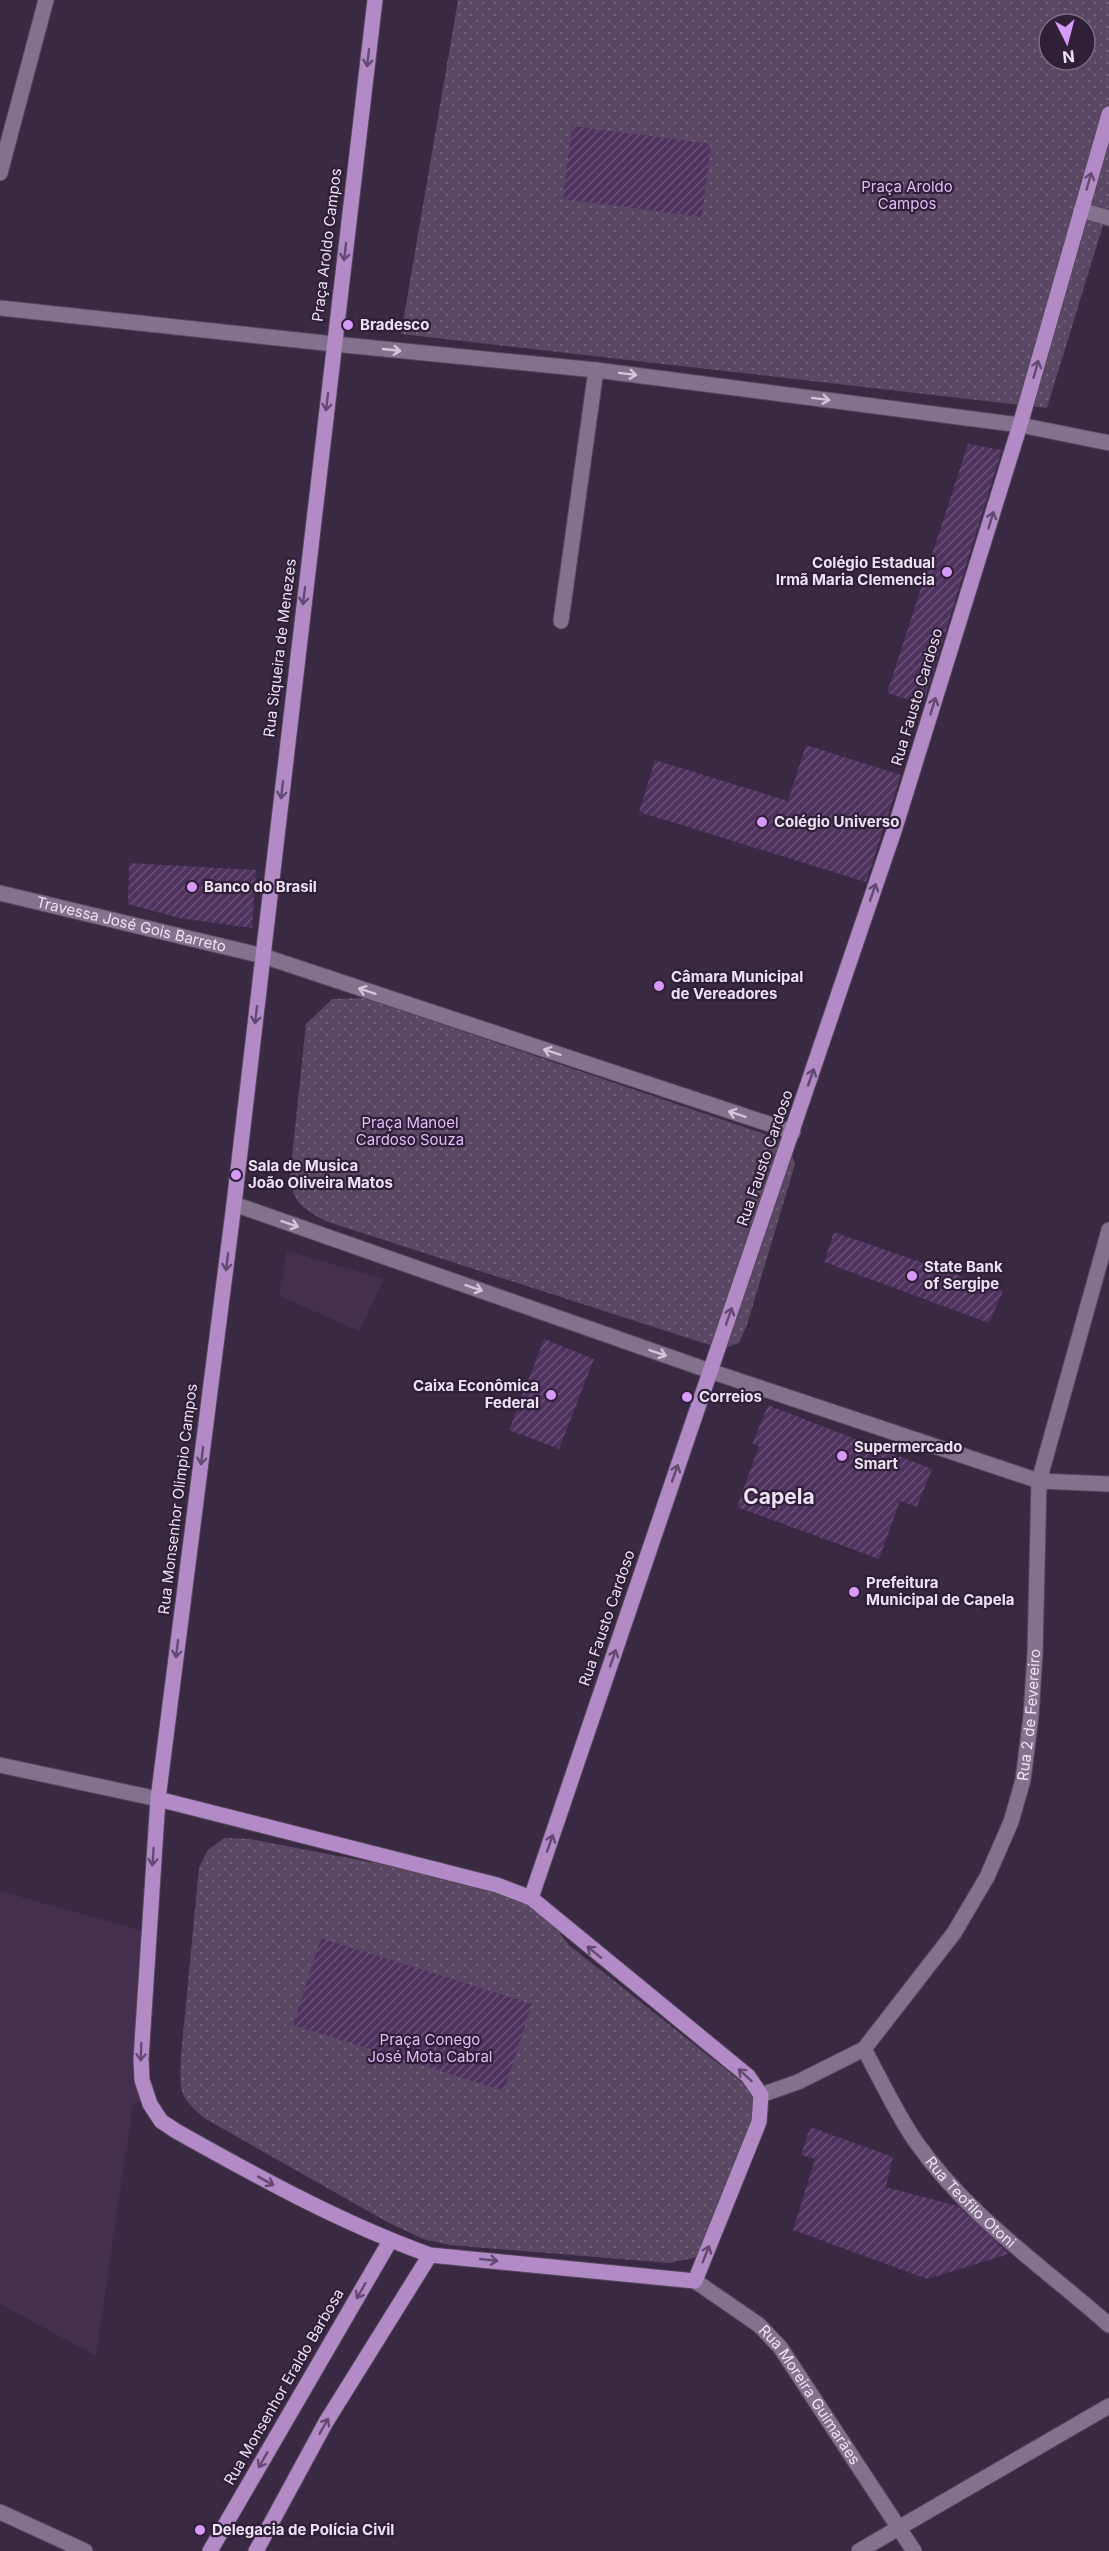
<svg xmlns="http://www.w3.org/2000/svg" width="1109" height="2551" viewBox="0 0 1109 2551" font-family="Inter,sans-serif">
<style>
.built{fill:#442f4f}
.park{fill:url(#park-dots);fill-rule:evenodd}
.building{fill:url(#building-hatch)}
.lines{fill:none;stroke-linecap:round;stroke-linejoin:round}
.pedestrian-casing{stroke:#55475d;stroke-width:17}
.minor-casing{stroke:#55475d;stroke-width:17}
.primary-casing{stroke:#55475d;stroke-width:17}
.pedestrian{stroke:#84718e;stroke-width:15}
.minor{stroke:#84718e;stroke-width:15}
.primary{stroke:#b28bc6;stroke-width:15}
.oneway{stroke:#634a71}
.oneway2{stroke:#d3c6da}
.poi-dot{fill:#d89af8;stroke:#2f1f38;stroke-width:2}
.labels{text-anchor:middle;stroke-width:4.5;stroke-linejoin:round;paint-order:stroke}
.park-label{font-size:15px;fill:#e3bdf7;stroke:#2f1f38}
.street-label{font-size:15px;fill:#ede2f3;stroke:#2f1f38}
.poi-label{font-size:15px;font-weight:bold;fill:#ede2f3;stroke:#2f1f38;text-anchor:start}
.district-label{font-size:21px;font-weight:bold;fill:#ede2f3;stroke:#2f1f38}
</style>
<defs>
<pattern id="park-dots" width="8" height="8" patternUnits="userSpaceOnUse" patternTransform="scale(1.5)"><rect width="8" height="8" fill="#594763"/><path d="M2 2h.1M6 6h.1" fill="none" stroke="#71617a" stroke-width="1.8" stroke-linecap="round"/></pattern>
<pattern id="building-hatch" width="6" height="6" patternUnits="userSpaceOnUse" patternTransform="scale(1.5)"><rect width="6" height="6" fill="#4f325e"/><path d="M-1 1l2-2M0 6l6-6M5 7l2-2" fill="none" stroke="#694f76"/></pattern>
</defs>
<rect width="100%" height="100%" fill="#392942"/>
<path class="built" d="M 287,1251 L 384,1279 L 359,1331 L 279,1296 Z
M 0,1891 L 157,1935 L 148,2098 L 133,2104 L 96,2356 L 0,2304 Z"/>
<path class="park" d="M 458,0 L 1109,0 L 1109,206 L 1047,408 L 401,334 ZM 1049,24 L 1085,24 L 1085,60 L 1049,60 Z
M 364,998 L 768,1135 L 789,1145 L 795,1164 L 747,1325 L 739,1343 L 722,1349 L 325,1221 C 302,1207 293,1204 290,1176 L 306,1024 L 332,999 Z
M 224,1838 L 250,1839 L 531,1893 L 548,1901 L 561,1935 L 569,1945 L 744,2084 L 756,2102 L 755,2130 L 703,2256 L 669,2263 L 450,2245 L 423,2239 L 389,2223 L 204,2118 C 177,2094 180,2091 181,2056 L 199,1867 L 208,1850 Z"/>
<path class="building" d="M 572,126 L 711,144 L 702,217 L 563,199 Z
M 968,444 L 1002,450 L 923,704 L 887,693 Z
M 806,745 L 901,775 L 866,882 L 639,812 L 655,760 L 788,801 Z
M 129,863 L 256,870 L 252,928 L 179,918 L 128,904 Z
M 834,1232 L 1003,1291 L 989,1323 L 824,1262 Z
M 544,1339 L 594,1359 L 559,1449 L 509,1430 Z
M 768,1405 L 932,1469 L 917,1507 L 900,1501 L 879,1559 L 737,1507 L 759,1446 L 752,1444 Z
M 321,1938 L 532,2004 L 504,2091 L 293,2025 Z
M 810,2127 L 893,2157 L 886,2187 L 958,2206 L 1009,2254 L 927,2279 L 793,2230 L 815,2159 L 801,2155 Z"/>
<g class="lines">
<g class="pedestrian-casing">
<g id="pedestrian">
<path d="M 0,308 L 334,344"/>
<path id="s1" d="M 0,893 L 263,956"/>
</g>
</g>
<g class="minor-casing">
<g id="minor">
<path d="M 0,173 L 46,0"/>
<path d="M 1081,210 L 1109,218"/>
<path d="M 334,344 L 596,370 L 1020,425 L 1109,443"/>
<path d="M 561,621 L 596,370"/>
<path d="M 263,956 L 793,1132"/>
<path d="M 234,1204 L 710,1371 L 1039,1481 L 1109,1484"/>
<path d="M 0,1765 L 158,1799"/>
<path id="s2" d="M 864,2049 C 881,2080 896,2113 916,2142 C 968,2216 1042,2266 1109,2325"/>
<path id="s3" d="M 761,2095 L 798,2082 L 864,2049 L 954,1933 L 987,1877 L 1011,1822 L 1023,1780 L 1031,1716 L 1035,1653 L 1039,1481 L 1109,1230"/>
<path id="s4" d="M 695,2281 L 759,2325 L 780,2347 L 914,2551"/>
<path d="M 0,2512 L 85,2551"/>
<path d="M 859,2551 L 1109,2406"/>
</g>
</g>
<g class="primary-casing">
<path id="primary" d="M 158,1799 L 497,1885 L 531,1898 L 748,2076 L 761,2095 L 759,2122 L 695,2281 L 430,2255 C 341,2223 258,2177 176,2131 L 161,2121 L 150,2104 L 142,2080 L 141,2059 L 158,1799 L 234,1204 L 375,0
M 531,1898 L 895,828 L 1020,425 L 1109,114
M 210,2551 L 390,2241
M 256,2551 L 326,2422 L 430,2255"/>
</g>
<use href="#pedestrian" class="pedestrian"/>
<use href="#minor" class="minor"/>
<use href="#primary" class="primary"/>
</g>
<defs><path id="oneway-shaft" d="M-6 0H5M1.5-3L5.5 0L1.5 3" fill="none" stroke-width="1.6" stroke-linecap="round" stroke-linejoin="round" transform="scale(1.5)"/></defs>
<g class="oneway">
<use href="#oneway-shaft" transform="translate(368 58) rotate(97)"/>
<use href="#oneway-shaft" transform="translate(1089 181) rotate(-74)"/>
<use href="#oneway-shaft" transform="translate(345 252) rotate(97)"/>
<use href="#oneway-shaft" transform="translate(1036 369) rotate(-74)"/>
<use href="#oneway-shaft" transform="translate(327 402) rotate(97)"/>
<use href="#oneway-shaft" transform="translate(991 520) rotate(-73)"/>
<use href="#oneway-shaft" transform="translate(304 596) rotate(97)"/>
<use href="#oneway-shaft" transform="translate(933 706) rotate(-73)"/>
<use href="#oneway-shaft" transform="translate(282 790) rotate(97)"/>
<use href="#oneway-shaft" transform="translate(873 892) rotate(-71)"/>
<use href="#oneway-shaft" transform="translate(256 1015) rotate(97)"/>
<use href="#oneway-shaft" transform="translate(811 1077) rotate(-71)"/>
<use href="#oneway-shaft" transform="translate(227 1262) rotate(97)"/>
<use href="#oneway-shaft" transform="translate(729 1316) rotate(-71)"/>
<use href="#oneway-shaft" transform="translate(202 1456) rotate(97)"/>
<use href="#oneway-shaft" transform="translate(675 1473) rotate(-71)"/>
<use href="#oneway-shaft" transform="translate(177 1649) rotate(97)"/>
<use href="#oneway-shaft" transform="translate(613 1658) rotate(-71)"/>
<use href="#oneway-shaft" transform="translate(550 1843) rotate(-71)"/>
<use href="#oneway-shaft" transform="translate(153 1857) rotate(94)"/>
<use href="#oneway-shaft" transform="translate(594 1952) rotate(-141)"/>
<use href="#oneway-shaft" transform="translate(141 2052) rotate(92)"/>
<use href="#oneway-shaft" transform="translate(745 2075) rotate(-138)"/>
<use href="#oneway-shaft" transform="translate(266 2181) rotate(29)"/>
<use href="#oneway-shaft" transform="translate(706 2254) rotate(-68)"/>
<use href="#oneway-shaft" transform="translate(489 2260) rotate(6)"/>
<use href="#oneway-shaft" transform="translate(361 2291) rotate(120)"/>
<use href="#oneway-shaft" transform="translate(324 2426) rotate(-60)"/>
<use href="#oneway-shaft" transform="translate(263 2460) rotate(120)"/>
</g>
<g class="oneway2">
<use href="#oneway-shaft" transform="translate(392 350) rotate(6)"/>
<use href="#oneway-shaft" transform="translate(628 374) rotate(7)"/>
<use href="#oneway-shaft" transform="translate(821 399) rotate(7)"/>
<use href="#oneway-shaft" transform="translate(367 991) rotate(-162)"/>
<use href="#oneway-shaft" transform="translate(552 1052) rotate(-162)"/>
<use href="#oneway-shaft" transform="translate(737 1114) rotate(-162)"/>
<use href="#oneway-shaft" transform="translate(290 1224) rotate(19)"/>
<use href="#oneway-shaft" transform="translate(474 1288) rotate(19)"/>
<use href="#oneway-shaft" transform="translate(658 1353) rotate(19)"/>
</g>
<g class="poi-dot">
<circle cx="348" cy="325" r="6"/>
<circle cx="947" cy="572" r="6"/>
<circle cx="762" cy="822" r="6"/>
<circle cx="192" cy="887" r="6"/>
<circle cx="659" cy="986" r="6"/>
<circle cx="236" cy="1175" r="6"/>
<circle cx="912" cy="1276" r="6"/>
<circle cx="551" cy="1395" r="6"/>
<circle cx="687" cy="1397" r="6"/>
<circle cx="842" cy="1456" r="6"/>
<circle cx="854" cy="1592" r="6"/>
<circle cx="200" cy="2530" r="6"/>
</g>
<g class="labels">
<g class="park-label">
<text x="907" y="192">Praça Aroldo<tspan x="907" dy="17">Campos</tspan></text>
<text x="410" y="1128">Praça Manoel<tspan x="410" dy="17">Cardoso Souza</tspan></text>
<text x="430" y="2045">Praça Conego<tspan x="430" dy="17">José Mota Cabral</tspan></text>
</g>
<g class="street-label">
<text transform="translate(327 245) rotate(-83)" y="5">Praça Aroldo Campos</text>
<text transform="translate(280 648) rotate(-83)" y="5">Rua Siqueira de Menezes</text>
<text transform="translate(917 697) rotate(-73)" y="5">Rua Fausto Cardoso</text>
<text dy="5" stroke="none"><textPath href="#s1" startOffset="135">Travessa José Gois Barreto</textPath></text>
<text transform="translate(765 1158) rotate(-71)" y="5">Rua Fausto Cardoso</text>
<text transform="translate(178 1499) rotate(-83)" y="5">Rua Monsenhor Olimpio Campos</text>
<text transform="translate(607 1618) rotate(-71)" y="5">Rua Fausto Cardoso</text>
<text dy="5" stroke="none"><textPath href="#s3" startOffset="494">Rua 2 de Fevereiro</textPath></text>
<text dy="5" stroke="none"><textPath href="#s2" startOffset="188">Rua Teofilo Otoni</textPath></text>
<text transform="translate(284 2387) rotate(-60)" y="5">Rua Monsenhor Eraldo Barbosa</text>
<text dy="5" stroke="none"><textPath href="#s4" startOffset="164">Rua Moreira Guimarães</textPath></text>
</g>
<g class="poi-label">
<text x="360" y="330">Bradesco</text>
<text x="935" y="568" text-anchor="end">Colégio Estadual<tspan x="935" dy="17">Irmã Maria Clemencia</tspan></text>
<text x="774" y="827">Colégio Universo</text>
<text x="204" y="892">Banco do Brasil</text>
<text x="671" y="982">Câmara Municipal<tspan x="671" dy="17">de Vereadores</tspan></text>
<text x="248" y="1171">Sala de Musica<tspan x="248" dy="17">João Oliveira Matos</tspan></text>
<text x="924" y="1272">State Bank<tspan x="924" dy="17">of Sergipe</tspan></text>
<text x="539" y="1391" text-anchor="end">Caixa Econômica<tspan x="539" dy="17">Federal</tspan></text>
<text x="699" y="1402">Correios</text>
<text x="854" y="1452">Supermercado<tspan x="854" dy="17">Smart</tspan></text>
<text x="866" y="1588">Prefeitura<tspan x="866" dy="17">Municipal de Capela</tspan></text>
<text x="212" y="2535">Delegacia de Polícia Civil</text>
</g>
<g class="district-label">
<text x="779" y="1504">Capela</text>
</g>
</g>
<g transform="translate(1067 42) rotate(174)"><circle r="28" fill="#2f1f38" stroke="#7b6d83" stroke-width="1.5"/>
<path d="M0-4.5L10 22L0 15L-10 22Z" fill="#d89af8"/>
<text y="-9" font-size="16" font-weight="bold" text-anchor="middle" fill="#ede2f3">N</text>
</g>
</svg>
